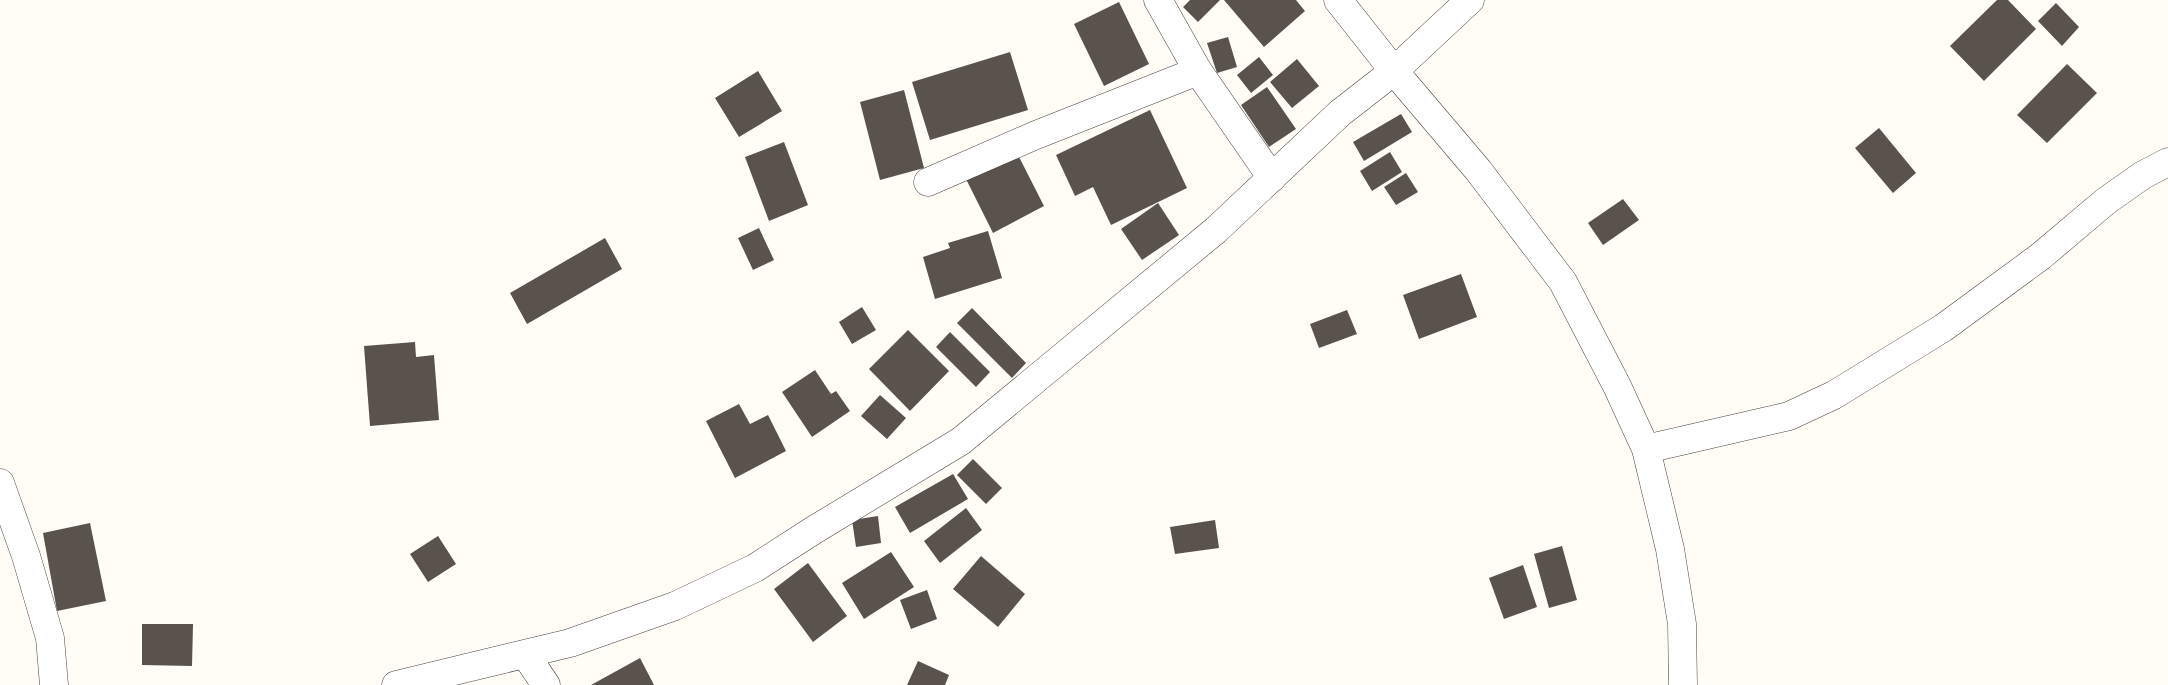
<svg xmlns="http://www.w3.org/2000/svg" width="2168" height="685" viewBox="0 0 2168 685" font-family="Merriweather,serif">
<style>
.building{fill:#5a524d}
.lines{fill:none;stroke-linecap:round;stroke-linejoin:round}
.street-casing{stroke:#444;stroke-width:29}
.street{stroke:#fff;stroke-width:28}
</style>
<rect width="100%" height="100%" fill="#fffdf5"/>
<path class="building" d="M 1190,0 L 1220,0 L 1198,22 L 1183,7 Z
M 1224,0 L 1296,0 L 1305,11 L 1264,47 Z
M 1997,0 L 2008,0 L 2036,29 L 1984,81 L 1950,46 Z
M 1119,2 L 1149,64 L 1104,86 L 1074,24 Z
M 2056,3 L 2079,27 L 2062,46 L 2038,21 Z
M 1228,37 L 1237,67 L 1217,73 L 1207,43 Z
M 1010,52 L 1028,110 L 930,140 L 912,82 Z
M 1259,57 L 1273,75 L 1251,93 L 1237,75 Z
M 1297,59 L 1319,86 L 1292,108 L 1270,82 Z
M 2067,64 L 2097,93 L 2047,143 L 2017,115 Z
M 758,71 L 782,111 L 739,137 L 715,98 Z
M 1267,87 L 1296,129 L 1269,147 L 1241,105 Z
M 904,90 L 924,168 L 880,180 L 860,102 Z
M 1150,110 L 1187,188 L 1111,225 L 1093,187 L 1075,196 L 1056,155 Z
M 1401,114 L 1412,132 L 1364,161 L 1353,142 Z
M 1879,128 L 1916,173 L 1893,193 L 1855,148 Z
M 784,142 L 808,205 L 769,221 L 745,157 Z
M 1015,149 L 1044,206 L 993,233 L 964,175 Z
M 1390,152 L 1402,172 L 1372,191 L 1360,171 Z
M 1406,173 L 1418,192 L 1396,205 L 1384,187 Z
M 1623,199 L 1639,220 L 1603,245 L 1588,223 Z
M 1158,203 L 1179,235 L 1142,260 L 1121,229 Z
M 759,228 L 774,260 L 753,270 L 738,238 Z
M 988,231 L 1002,278 L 935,299 L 923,257 L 950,248 L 948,243 Z
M 605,238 L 622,269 L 527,324 L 510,293 Z
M 1461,274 L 1477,317 L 1419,339 L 1403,295 Z
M 862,307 L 876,330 L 852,344 L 839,322 Z
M 972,308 L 1026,363 L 1012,378 L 957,323 Z
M 1347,310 L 1357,334 L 1319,348 L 1310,324 Z
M 908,330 L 949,371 L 910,411 L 869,369 Z
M 950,332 L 990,372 L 976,387 L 936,347 Z
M 415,342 L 416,357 L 434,355 L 439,420 L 370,426 L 364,346 Z
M 815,370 L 831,394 L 836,391 L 850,411 L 812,437 L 782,392 Z
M 880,395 L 906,418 L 887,439 L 861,416 Z
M 739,404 L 750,424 L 768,415 L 786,451 L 735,478 L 706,421 Z
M 973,459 L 1002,488 L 986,504 L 957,475 Z
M 953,474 L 968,499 L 910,533 L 895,507 Z
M 966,508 L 982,530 L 940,563 L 924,541 Z
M 878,516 L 881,543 L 856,547 L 852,520 Z
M 1215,520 L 1219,548 L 1175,554 L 1170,527 Z
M 90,523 L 106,601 L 57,611 L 43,533 Z
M 438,536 L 456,564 L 428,582 L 410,554 Z
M 1562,546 L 1577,600 L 1549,608 L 1534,554 Z
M 891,552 L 914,587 L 864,619 L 842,583 Z
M 981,556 L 1025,594 L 998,627 L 953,589 Z
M 808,563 L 847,616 L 813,642 L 774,589 Z
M 1523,565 L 1537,607 L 1504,619 L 1489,578 Z
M 927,590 L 937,619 L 911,629 L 900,600 Z
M 142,624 L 193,624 L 192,666 L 142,665 Z
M 640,658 L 654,685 L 591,685 Z
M 918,661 L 949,675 L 945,685 L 907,685 Z"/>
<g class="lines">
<g class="street-casing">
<path id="street" d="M 1158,0 L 1198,71
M 1338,0 L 1394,71 L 1478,170 L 1563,282 L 1617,386 L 1646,449 L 1670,549 L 1682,624 L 1683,685
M 928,182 L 1036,135 L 1198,71 L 1272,178
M 1646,449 L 1789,416 L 1834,395 L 1943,328 L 2041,256 L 2106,201 L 2143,175 L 2168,162
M 0,483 L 26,556 L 50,638 L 54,685
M 525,654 L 546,685
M 396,685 L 570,643 L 675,606 L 755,568 L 814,530 L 961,441 L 1216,230 L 1340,113 L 1394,71 L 1470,0"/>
</g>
<use href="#street" class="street"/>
</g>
</svg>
